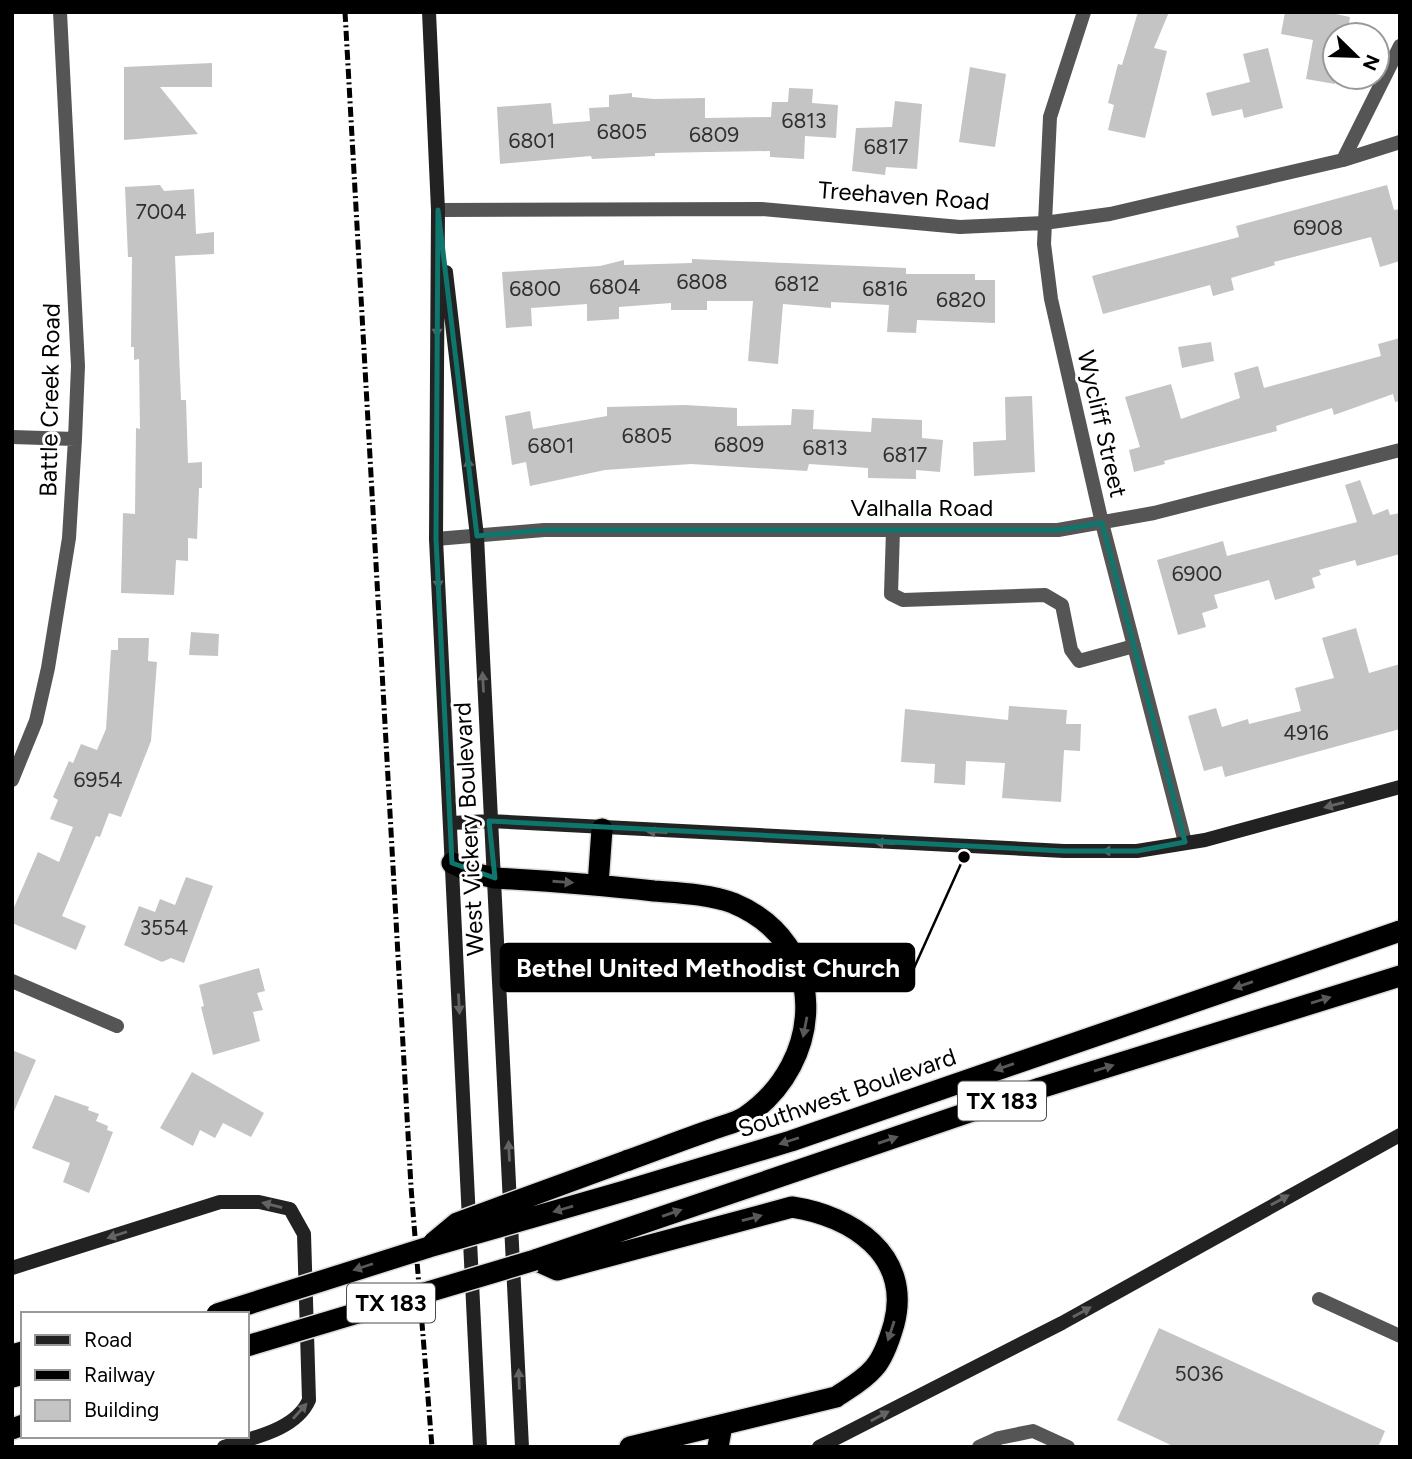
<svg xmlns="http://www.w3.org/2000/svg" width="1412" height="1459" viewBox="0 0 1412 1459" font-family="Figtree,sans-serif">
<style>
.building{fill:#c4c4c4}
.lines{fill:none;stroke-linecap:round;stroke-linejoin:round}
.highway-casing{stroke:#dbdbdb;stroke-width:24}
.lane{stroke:#555;stroke-width:14}
.street{stroke:#555;stroke-width:14}
.secondary{stroke:#222;stroke-width:14}
.highway{stroke:#000;stroke-width:21}
.rail{stroke:#000;stroke-width:5;stroke-dasharray:10 3.5 2 3.5;stroke-linecap:butt}
.highway-bridge-casing{stroke:#dbdbdb;stroke-width:24;stroke-linecap:butt}
.highway-bridge{stroke:#000;stroke-width:21}
.oneway{fill:#646464}
.oneway2{fill:#595959}
.marked{fill:none;stroke:#0f766e;stroke-width:5;stroke-linejoin:round}
.labels{text-anchor:middle;stroke-width:6;stroke-linejoin:round;paint-order:stroke}
.number-label{font-size:21px;fill:#313131}
.shield{fill:#fff;stroke:#4c4c4c;stroke-width:2}
.shield-label{font-size:23px;font-weight:bold;fill:#000}
.street-label{font-size:24px;fill:#000;stroke:#fff}
.leader{fill:none;stroke:#000;stroke-width:2.5}
.callout-dot{fill:#000;stroke:#fff;stroke-width:2.5}
.callout{fill:#000;stroke:#000;stroke-width:2.5}
.callout-label{font-size:26px;text-anchor:middle;font-weight:bold;fill:#fff}
</style>
<rect width="100%" height="100%" fill="#fff"/>
<path class="building" d="M 1138,12 L 1169,12 L 1154,48 L 1167,51 L 1145,138 L 1108,130 L 1114,105 L 1108,103 L 1118,64 L 1122,65 Z
M 1285,12 L 1326,12 L 1350,17 L 1347,35 L 1335,35 L 1335,84 L 1306,79 L 1313,40 L 1281,34 Z
M 1268,48 L 1283,108 L 1244,118 L 1242,109 L 1212,116 L 1206,93 L 1250,82 L 1243,54 Z
M 212,63 L 212,87 L 160,87 L 198,134 L 124,140 L 124,67 Z
M 970,67 L 1006,74 L 995,147 L 959,142 Z
M 789,88 L 813,89 L 812,103 L 838,105 L 836,138 L 805,136 L 804,159 L 770,157 L 770,151 L 655,153 L 655,156 L 592,159 L 591,156 L 500,164 L 497,107 L 551,103 L 553,124 L 590,121 L 589,108 L 609,107 L 609,95 L 632,93 L 632,97 L 654,99 L 705,98 L 705,118 L 771,117 L 772,102 L 788,102 Z
M 895,101 L 922,104 L 917,169 L 886,167 L 885,175 L 852,171 L 856,128 L 892,127 Z
M 160,185 L 164,191 L 194,189 L 196,234 L 214,232 L 214,254 L 175,256 L 181,400 L 186,400 L 188,463 L 202,462 L 202,488 L 199,488 L 197,539 L 188,538 L 188,561 L 176,560 L 174,595 L 121,593 L 123,513 L 135,514 L 136,428 L 140,429 L 139,359 L 134,360 L 134,347 L 131,347 L 132,257 L 128,257 L 125,187 Z
M 1387,185 L 1394,210 L 1400,209 L 1400,261 L 1380,267 L 1371,237 L 1274,262 L 1275,265 L 1231,278 L 1234,290 L 1213,296 L 1210,285 L 1103,314 L 1092,276 L 1239,237 L 1236,226 Z
M 692,259 L 906,268 L 906,274 L 975,274 L 975,280 L 995,280 L 995,323 L 917,320 L 916,333 L 887,332 L 889,305 L 831,302 L 831,308 L 783,304 L 778,364 L 748,361 L 753,301 L 707,301 L 707,310 L 671,310 L 671,303 L 619,307 L 619,319 L 587,321 L 587,304 L 531,308 L 532,326 L 506,328 L 502,272 L 600,266 L 624,260 L 624,265 L 692,263 Z
M 1400,338 L 1400,401 L 1395,402 L 1393,394 L 1334,415 L 1332,408 L 1276,426 L 1277,431 L 1164,461 L 1165,464 L 1134,472 L 1129,450 L 1140,447 L 1125,397 L 1171,384 L 1181,419 L 1240,398 L 1234,373 L 1258,366 L 1264,388 L 1381,356 L 1378,344 Z
M 1211,342 L 1214,361 L 1182,368 L 1178,347 Z
M 1032,396 L 1035,472 L 974,476 L 973,442 L 1006,440 L 1005,397 Z
M 685,405 L 737,408 L 737,426 L 791,425 L 792,409 L 814,410 L 813,429 L 871,432 L 872,418 L 922,420 L 922,438 L 943,440 L 940,472 L 916,470 L 916,479 L 868,478 L 868,468 L 809,464 L 807,471 L 691,464 L 605,470 L 530,486 L 526,462 L 512,465 L 505,416 L 530,411 L 533,429 L 607,416 L 607,407 Z
M 1360,480 L 1373,515 L 1388,509 L 1390,515 L 1400,513 L 1400,554 L 1357,566 L 1355,560 L 1319,570 L 1321,575 L 1312,578 L 1315,588 L 1275,600 L 1269,580 L 1214,595 L 1218,608 L 1202,613 L 1206,627 L 1178,635 L 1157,560 L 1223,541 L 1227,556 L 1357,522 L 1345,485 Z
M 1356,628 L 1369,673 L 1400,664 L 1400,729 L 1225,777 L 1222,766 L 1204,771 L 1188,716 L 1216,708 L 1222,727 L 1248,719 L 1249,724 L 1301,711 L 1295,688 L 1334,678 L 1322,638 Z
M 191,632 L 219,634 L 218,656 L 189,655 Z
M 118,638 L 149,638 L 148,661 L 157,662 L 151,741 L 121,817 L 109,813 L 100,837 L 96,836 L 62,916 L 86,926 L 76,950 L 12,923 L 12,912 L 38,852 L 59,862 L 73,827 L 50,819 L 58,800 L 53,797 L 69,761 L 73,763 L 81,744 L 97,750 L 106,729 L 111,650 L 118,650 Z
M 1009,706 L 1067,710 L 1066,724 L 1081,724 L 1080,751 L 1064,750 L 1061,802 L 1002,798 L 1005,763 L 966,761 L 965,785 L 934,783 L 935,764 L 901,762 L 905,709 L 1008,720 Z
M 186,877 L 213,886 L 184,963 L 171,958 L 162,962 L 124,945 L 139,906 L 155,912 L 160,899 L 175,905 Z
M 259,968 L 265,991 L 257,993 L 263,1010 L 253,1012 L 260,1041 L 213,1055 L 201,1007 L 204,1006 L 199,985 Z
M 12,1050 L 36,1060 L 12,1116 Z
M 192,1072 L 264,1113 L 251,1137 L 223,1123 L 215,1138 L 200,1130 L 193,1146 L 160,1128 Z
M 55,1095 L 89,1107 L 88,1110 L 99,1114 L 96,1121 L 108,1126 L 107,1130 L 113,1132 L 89,1193 L 63,1182 L 70,1163 L 32,1148 Z
M 1159,1328 L 1385,1431 L 1378,1447 L 1175,1447 L 1117,1420 Z"/>
<g class="lines">
<g class="highway-casing">
<path id="highway" d="M 452,863 L 473,873 L 495,878 C 548,881 601,885 654,891 C 680,893 709,894 733,903 C 830,943 826,1062 745,1117 C 736,1123 721,1126 711,1130 C 682,1140 654,1151 626,1161
M 598,885 L 602,829
M 628,1190 L 791,1141 L 1400,931
M 535,1260 L 1040,1088 L 1400,976
M 535,1260 L 557,1270 L 792,1207 C 852,1216 912,1255 894,1324 C 890,1338 884,1357 874,1368 C 863,1381 849,1388 836,1397 L 630,1447
M 12,1355 L 23,1352
M 12,1377 L 23,1374
M 12,1429 L 23,1425
M 718,1447 L 722,1425"/>
</g>
<path class="lane" d="M 893,530 L 891,594 L 903,600 L 1045,595 L 1062,605 L 1071,650 L 1079,661 L 1134,646"/>
<path class="street" d="M 1084,12 L 1050,117 L 1044,244 L 1051,299 L 1102,523 L 1185,842
M 1343,160 L 1400,46
M 438,210 L 761,209 L 960,227 L 1044,223 L 1110,214 L 1343,160 L 1400,142
M 12,437 L 75,439
M 436,539 L 544,530 L 1058,530 L 1154,513 L 1400,450
M 12,780 L 36,721 L 48,668 L 69,538 L 75,439 L 78,366 L 60,12
M 12,981 L 117,1026
M 1319,1299 L 1400,1336
M 979,1447 L 999,1438 L 1033,1431 L 1068,1447"/>
<path class="secondary" d="M 429,12 L 438,210 L 436,539 L 480,1447
M 446,272 L 477,536 L 522,1447
M 452,823 L 489,821 L 1064,851 L 1137,851 L 1205,840 L 1400,787
M 12,1268 L 220,1202 L 259,1202 L 290,1209 L 304,1234 L 309,1400 C 296,1430 252,1438 224,1447
M 819,1447 L 1062,1323 L 1400,1135"/>
<use href="#highway" class="highway"/>
<path class="rail" d="M 345,12 L 411,1187 L 432,1447"/>
<g class="highway-bridge-casing">
<path id="highway-bridge" d="M 433,1243 L 457,1223 L 626,1161
M 217,1314 L 429,1247 L 628,1190
M 247,1346 L 535,1260"/>
</g>
<use href="#highway-bridge" class="highway-bridge"/>
</g>
<defs><path id="oneway-solid" d="M-6-.8H1V-3.2L6.5 0L1 3.2V.8H-6Z" transform="scale(1.75)"/></defs>
<g class="oneway">
<use href="#oneway-solid" transform="translate(437 327) rotate(90)"/>
<use href="#oneway-solid" transform="translate(469 468) rotate(-97)"/>
<use href="#oneway-solid" transform="translate(438 579) rotate(87)"/>
<use href="#oneway-solid" transform="translate(483 682) rotate(-93)"/>
<use href="#oneway-solid" transform="translate(1334 805) rotate(165)"/>
<use href="#oneway-solid" transform="translate(657 832) rotate(-177)"/>
<use href="#oneway-solid" transform="translate(885 843) rotate(-177)"/>
<use href="#oneway-solid" transform="translate(1112 851) rotate(180)"/>
<use href="#oneway-solid" transform="translate(459 1004) rotate(87)"/>
<use href="#oneway-solid" transform="translate(509 1151) rotate(-93)"/>
<use href="#oneway-solid" transform="translate(1280 1200) rotate(-29)"/>
<use href="#oneway-solid" transform="translate(272 1205) rotate(-166)"/>
<use href="#oneway-solid" transform="translate(117 1235) rotate(162)"/>
<use href="#oneway-solid" transform="translate(1082 1312) rotate(-29)"/>
<use href="#oneway-solid" transform="translate(519 1379) rotate(-92)"/>
<use href="#oneway-solid" transform="translate(300 1411) rotate(-48)"/>
<use href="#oneway-solid" transform="translate(880 1416) rotate(-28)"/>
</g>
<g class="oneway2">
<use href="#oneway-solid" transform="translate(563 882) rotate(4)"/>
<use href="#oneway-solid" transform="translate(1243 985) rotate(161)"/>
<use href="#oneway-solid" transform="translate(1321 1000) rotate(-17)"/>
<use href="#oneway-solid" transform="translate(805 1027) rotate(101)"/>
<use href="#oneway-solid" transform="translate(1004 1067) rotate(161)"/>
<use href="#oneway-solid" transform="translate(1104 1068) rotate(-17)"/>
<use href="#oneway-solid" transform="translate(888 1140) rotate(-19)"/>
<use href="#oneway-solid" transform="translate(789 1141) rotate(162)"/>
<use href="#oneway-solid" transform="translate(563 1209) rotate(164)"/>
<use href="#oneway-solid" transform="translate(672 1213) rotate(-19)"/>
<use href="#oneway-solid" transform="translate(752 1218) rotate(-15)"/>
<use href="#oneway-solid" transform="translate(363 1267) rotate(162)"/>
<use href="#oneway-solid" transform="translate(891 1331) rotate(108)"/>
</g>
<path class="marked" d="M 438,210 L 477,536 L 544,530 L 1058,530 L 1102,523 L 1185,842 L 1137,851 L 1064,851 L 489,821 L 495,878 L 452,863 L 436,539 Z"/>
<g class="labels">
<g class="number-label">
<text x="804" y="128">6813</text>
<text x="622" y="139">6805</text>
<text x="714" y="142">6809</text>
<text x="532" y="148">6801</text>
<text x="886" y="154">6817</text>
<text x="161" y="219">7004</text>
<text x="1318" y="235">6908</text>
<text x="702" y="289">6808</text>
<text x="797" y="291">6812</text>
<text x="615" y="294">6804</text>
<text x="535" y="296">6800</text>
<text x="885" y="296">6816</text>
<text x="961" y="307">6820</text>
<text x="647" y="443">6805</text>
<text x="739" y="452">6809</text>
<text x="551" y="453">6801</text>
<text x="825" y="455">6813</text>
<text x="905" y="462">6817</text>
<text x="1197" y="581">6900</text>
<text x="1306" y="740">4916</text>
<text x="98" y="787">6954</text>
<text x="164" y="935">3554</text>
<text x="1199" y="1381">5036</text>
</g>
<g class="shield">
<rect x="958" y="1081.5" width="88" height="39" rx="5"/>
<rect x="347" y="1283.5" width="88" height="39" rx="5"/>
</g>
<g class="shield-label">
<text x="1002" y="1109">TX 183</text>
<text x="391" y="1311">TX 183</text>
</g>
<g class="street-label">
<text transform="translate(904 196) rotate(4)" y="8">Treehaven Road</text>
<text transform="translate(50 400) rotate(-89)" y="8">Battle Creek Road</text>
<text transform="translate(1102 424) rotate(77)" y="8">Wycliff Street</text>
<text x="922" y="516">Valhalla Road</text>
<text transform="translate(469 829) rotate(-93)" y="8">West Vickery Boulevard</text>
<text transform="translate(847 1093) rotate(-19)" y="8">Southwest Boulevard</text>
</g>
</g>
<path class="leader" d="M964 857L914 968"/>
<circle class="callout-dot" cx="964" cy="857" r="7"/>
<rect class="callout" x="501" y="944" width="413" height="47" rx="7"/>
<g class="callout-label">
<text x="708" y="977">Bethel United Methodist Church</text>
</g>
<rect width="1412" height="1459" fill="none" stroke="#000000" stroke-width="28"/>
<rect x="21" y="1312" width="228" height="126" fill="#ffffff" stroke="#999999" stroke-width="2"/>
<rect x="35" y="1335" width="35" height="10" fill="#222222" stroke="#999999" stroke-width="2"/>
<text x="84" y="1347" font-size="21" fill="#000000">Road</text>
<rect x="35" y="1370" width="35" height="10" fill="#000000" stroke="#999999" stroke-width="2"/>
<text x="84" y="1382" font-size="21" fill="#000000">Railway</text>
<rect x="35" y="1400" width="35" height="21" fill="#c4c4c4" stroke="#999999" stroke-width="2"/>
<text x="84" y="1417" font-size="21" fill="#000000">Building</text>
<g transform="translate(1356 56) rotate(113)"><circle r="33" fill="#ffffff" stroke="#999999" stroke-width="2"/>
<path d="M0-5L12 26L0 18L-12 26Z" fill="#000000"/>
<text y="-10" font-size="19" font-weight="bold" text-anchor="middle" fill="#000000">N</text>
</g>
</svg>
